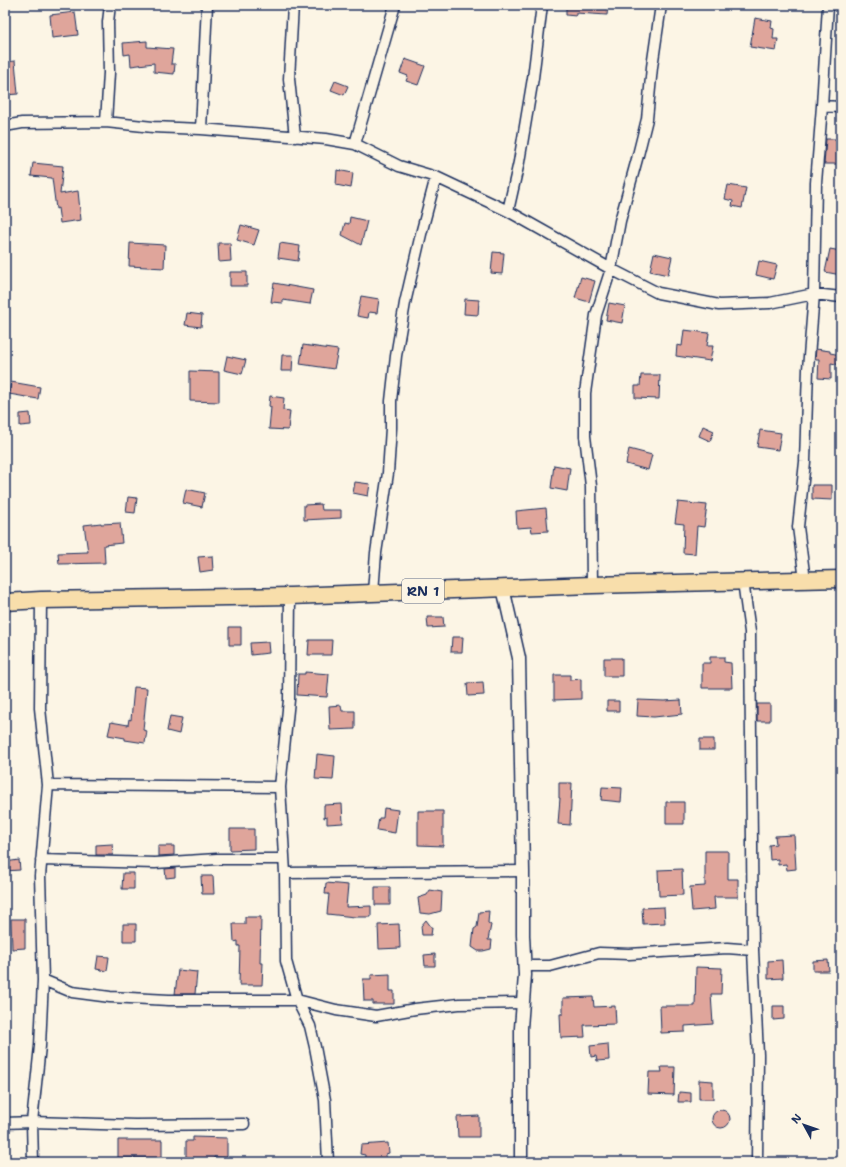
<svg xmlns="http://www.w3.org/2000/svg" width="846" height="1167" viewBox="0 0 846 1167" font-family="'Shantell Sans',sans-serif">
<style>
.building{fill:#dfa59b;stroke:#1b2f5e}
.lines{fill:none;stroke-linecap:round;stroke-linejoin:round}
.minor-casing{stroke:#1b2f5e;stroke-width:13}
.tertiary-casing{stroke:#1b2f5e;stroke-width:15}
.primary-casing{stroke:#1b2f5e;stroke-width:19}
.minor{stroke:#fcf5e5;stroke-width:10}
.tertiary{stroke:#fcf5e5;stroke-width:12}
.primary{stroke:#f8deab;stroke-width:16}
.labels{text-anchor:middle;stroke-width:4;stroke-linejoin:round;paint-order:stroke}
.shield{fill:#fcf5e5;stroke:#5e6a86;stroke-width:1}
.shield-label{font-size:14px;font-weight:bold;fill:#1b2f5e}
</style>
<rect width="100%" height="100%" fill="#fcf5e5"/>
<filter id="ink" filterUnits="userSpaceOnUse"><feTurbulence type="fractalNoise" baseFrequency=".025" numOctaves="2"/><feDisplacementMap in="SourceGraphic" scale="8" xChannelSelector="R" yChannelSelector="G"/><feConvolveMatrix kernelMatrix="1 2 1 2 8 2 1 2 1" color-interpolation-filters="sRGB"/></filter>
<g filter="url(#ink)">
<path class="building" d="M 566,5 L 608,5 L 607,15 L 576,13 L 576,16 L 566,15 Z
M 75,12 L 78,35 L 52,38 L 50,15 Z
M 755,18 L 772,21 L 771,28 L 774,29 L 773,39 L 778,39 L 776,51 L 750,47 Z
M 147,41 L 147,47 L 173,49 L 171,64 L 175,64 L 174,74 L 154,72 L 154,63 L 131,66 L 130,54 L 124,55 L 123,43 Z
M 405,59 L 425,66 L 418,85 L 406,81 L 408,76 L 400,73 Z
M 15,61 L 18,94 L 5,95 L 5,62 Z
M 335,81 L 348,86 L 344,95 L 331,90 Z
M 826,139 L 841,139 L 841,164 L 824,164 Z
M 33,163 L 63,166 L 60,194 L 78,191 L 81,220 L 60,223 L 58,208 L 56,209 L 52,178 L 31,176 Z
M 337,170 L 353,173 L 351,188 L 336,185 Z
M 728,185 L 746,188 L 742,208 L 732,206 L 733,201 L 725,199 Z
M 350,217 L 367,221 L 361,245 L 342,235 L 345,223 L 349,224 Z
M 241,225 L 259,230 L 254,245 L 237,240 Z
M 130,243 L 165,245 L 164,268 L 129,266 Z
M 218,243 L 230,243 L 231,261 L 219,262 Z
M 280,243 L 300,246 L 298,261 L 278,258 Z
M 830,249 L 841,251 L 841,275 L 825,272 Z
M 493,252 L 504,253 L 502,274 L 491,273 Z
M 654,253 L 672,257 L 668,275 L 650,271 Z
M 759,261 L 777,265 L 773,279 L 756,275 Z
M 230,272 L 247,272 L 247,286 L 230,286 Z
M 581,277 L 595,281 L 589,302 L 575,298 Z
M 274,283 L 313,290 L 310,304 L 283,300 L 283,303 L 271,302 Z
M 361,296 L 379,299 L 377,313 L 369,312 L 368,318 L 357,316 Z
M 465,299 L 479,300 L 478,315 L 464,314 Z
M 609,303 L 625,306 L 622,323 L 606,320 Z
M 187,313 L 202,315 L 201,327 L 185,325 Z
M 684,330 L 709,333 L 707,346 L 713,346 L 710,361 L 676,356 L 677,345 L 682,346 Z
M 303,345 L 338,350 L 334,369 L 300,364 Z
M 816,349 L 830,351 L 830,353 L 841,355 L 841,365 L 831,363 L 831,379 L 818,378 L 819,359 L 815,359 Z
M 282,355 L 293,355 L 292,371 L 281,371 Z
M 227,356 L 246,360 L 242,374 L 224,370 Z
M 190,371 L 219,372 L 219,402 L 190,401 Z
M 641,375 L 660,375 L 659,399 L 635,398 L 635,386 L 640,386 Z
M 11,382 L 40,387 L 38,399 L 9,394 Z
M 270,396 L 284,398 L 283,410 L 290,411 L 288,430 L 269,429 L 271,407 L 269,406 Z
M 30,413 L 31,425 L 20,426 L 20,414 Z
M 703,426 L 714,431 L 710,441 L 699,436 Z
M 760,430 L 781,433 L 778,450 L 757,447 Z
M 629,449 L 652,455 L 648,470 L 626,464 Z
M 554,465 L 570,468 L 567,491 L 551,488 Z
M 355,482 L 370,484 L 368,496 L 353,493 Z
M 812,485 L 832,485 L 832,500 L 812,499 Z
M 186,489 L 205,493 L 202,507 L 183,503 Z
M 128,497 L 137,498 L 135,513 L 126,512 Z
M 678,502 L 707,505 L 704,527 L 697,526 L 695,554 L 683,553 L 684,524 L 675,523 Z
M 321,504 L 322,510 L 341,510 L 341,518 L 304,520 L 304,505 Z
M 546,508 L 548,531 L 532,532 L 531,527 L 517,528 L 516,511 Z
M 101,523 L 101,524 L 120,523 L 122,543 L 104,545 L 105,563 L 59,564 L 58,553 L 88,552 L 84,525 Z
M 212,556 L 213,570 L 200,572 L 198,557 Z
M 427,617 L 443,617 L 444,627 L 428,628 Z
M 229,627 L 241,627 L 241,645 L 229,645 Z
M 452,637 L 463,637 L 462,652 L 451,652 Z
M 309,640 L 332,640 L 331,655 L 308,655 Z
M 268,642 L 269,653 L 251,655 L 250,643 Z
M 710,657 L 724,657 L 724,662 L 731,663 L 732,688 L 702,688 L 702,663 L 710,663 Z
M 604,658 L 622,658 L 622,676 L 604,676 Z
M 305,672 L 329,674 L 327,697 L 297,695 L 298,674 L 305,674 Z
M 554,675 L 570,675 L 570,680 L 581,679 L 581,699 L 554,700 Z
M 483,682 L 484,695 L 468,696 L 467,683 Z
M 134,687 L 147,688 L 143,730 L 147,731 L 145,743 L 125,740 L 125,738 L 108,735 L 111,722 L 128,725 L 129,719 L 131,720 Z
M 638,700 L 664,701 L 681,700 L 682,714 L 654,717 L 637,716 Z
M 607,701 L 619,701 L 619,711 L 607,711 Z
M 757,704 L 770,704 L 770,721 L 757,721 Z
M 341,705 L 342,711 L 355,711 L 355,729 L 330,730 L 329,706 Z
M 170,716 L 182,718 L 179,734 L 167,731 Z
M 700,739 L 714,739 L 714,750 L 700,750 Z
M 317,754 L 335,756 L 333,780 L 315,779 Z
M 559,783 L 572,783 L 570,825 L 558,824 L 560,798 L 559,798 Z
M 602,787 L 622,788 L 621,802 L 601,800 Z
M 666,802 L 684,802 L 684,824 L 666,824 Z
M 342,804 L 343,823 L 327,824 L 327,817 L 324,818 L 324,805 Z
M 384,808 L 398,810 L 395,833 L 377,830 L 379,818 L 383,818 Z
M 418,811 L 443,811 L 443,846 L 418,845 Z
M 230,829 L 254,829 L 254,849 L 230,850 Z
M 794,835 L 796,869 L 787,870 L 786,864 L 778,865 L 778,859 L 770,860 L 769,845 L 776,844 L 775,836 Z
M 112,844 L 113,855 L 96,855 L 96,845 Z
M 158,846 L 174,846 L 174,855 L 158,856 Z
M 705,851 L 728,851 L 728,879 L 738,879 L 738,897 L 714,897 L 715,909 L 692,911 L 690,887 L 705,886 Z
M 19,860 L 20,870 L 5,871 L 5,862 Z
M 175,868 L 175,877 L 166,878 L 165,869 Z
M 682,869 L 683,895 L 659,896 L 658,870 Z
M 123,873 L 134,873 L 134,889 L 122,889 Z
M 201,876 L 213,876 L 214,894 L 202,894 Z
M 326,883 L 348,885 L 346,907 L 371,906 L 371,917 L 355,917 L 327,914 L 329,894 L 325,894 Z
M 375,887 L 390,887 L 390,905 L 375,905 Z
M 430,890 L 442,892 L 441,911 L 430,914 L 420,913 L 418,898 L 427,895 Z
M 664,907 L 665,923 L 643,924 L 642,908 Z
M 489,911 L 488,923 L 491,925 L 488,940 L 492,940 L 491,949 L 483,951 L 478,951 L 472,947 L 474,929 L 477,927 L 479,912 Z
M 245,917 L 261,917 L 260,963 L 263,963 L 262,985 L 239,985 L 240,946 L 238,946 L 238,941 L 234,942 L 233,924 L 245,924 Z
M 11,919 L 25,919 L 25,948 L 12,949 Z
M 426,920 L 432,928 L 431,935 L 422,935 L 421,926 Z
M 123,924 L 136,924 L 136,941 L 123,941 Z
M 399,924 L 400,948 L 379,949 L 378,925 Z
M 435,954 L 435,966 L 425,966 L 424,955 Z
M 98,956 L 109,957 L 107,971 L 96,969 Z
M 782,960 L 783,978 L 768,979 L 768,961 Z
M 828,960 L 829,971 L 813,971 L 813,961 Z
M 696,967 L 722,968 L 721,994 L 711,994 L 713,1024 L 685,1026 L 685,1032 L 661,1033 L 660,1006 L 695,1006 Z
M 178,970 L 197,972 L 195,994 L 175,994 Z
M 390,974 L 390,991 L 394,991 L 394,1004 L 373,1004 L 373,1001 L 364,1001 L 363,979 L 371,979 L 371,975 Z
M 593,997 L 594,1007 L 615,1006 L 616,1024 L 584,1025 L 585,1037 L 561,1038 L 560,1014 L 563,1014 L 563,998 Z
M 773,1006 L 784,1006 L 784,1019 L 773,1020 Z
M 608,1044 L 609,1060 L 597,1061 L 596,1056 L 591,1057 L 590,1046 Z
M 661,1067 L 675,1067 L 674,1095 L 648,1094 L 649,1072 L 662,1072 Z
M 699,1080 L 713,1081 L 713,1099 L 699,1099 Z
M 679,1092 L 691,1093 L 691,1102 L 678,1102 Z
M712 1119a9 9 0 1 1 18 0a9 9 0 1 1-18 0Z
M 479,1116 L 479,1137 L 458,1137 L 457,1117 Z
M 193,1137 L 227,1138 L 227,1158 L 214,1157 L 214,1162 L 194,1162 L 194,1158 L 186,1157 L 186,1141 L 193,1141 Z
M 118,1140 L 162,1140 L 162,1158 L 118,1158 Z
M 388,1143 L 389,1153 L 386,1154 L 386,1162 L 365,1162 L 365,1155 L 360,1154 L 361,1145 Z"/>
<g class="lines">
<g class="minor-casing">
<path id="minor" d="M 293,5 L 289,79 L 295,137
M 822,106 L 841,107
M 106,122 L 109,73 L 108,22 L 110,5
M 5,126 L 22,123 L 106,122 L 153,127 L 201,129 L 326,139 L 355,144 L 399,166 L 436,177 L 508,211 L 611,269 L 658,293 L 719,305 L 770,303 L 814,294 L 841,297
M 201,129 L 207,5
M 355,144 L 395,5
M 508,211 L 519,162 L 533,78 L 542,5
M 805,580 L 798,527 L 805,462 L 808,369 L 814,294 L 816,183 L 822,106 L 828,5
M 743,581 L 750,632 L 753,950 L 758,1055 L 757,1162
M 592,585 L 591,486 L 585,436 L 585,393 L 596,315 L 611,269 L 620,221 L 637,159 L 647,119 L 652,67 L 661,5
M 373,592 L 376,553 L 388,473 L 391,428 L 391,401 L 396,356 L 405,303 L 421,234 L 436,177
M 290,596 L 289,700 L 280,787 L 285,873 L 286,961 L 297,1000 L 310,1026 L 315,1047 L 325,1100 L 328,1162
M 48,785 L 280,787
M 41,860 L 155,863 L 217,859 L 284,859
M 285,873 L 523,871
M 525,966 L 550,966 L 599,953 L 629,954 L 727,948 L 753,950
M 43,980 L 72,992 L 110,997 L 169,1000 L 297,1000 L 336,1010 L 376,1016 L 415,1009 L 459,1004 L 523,1003
M 5,1123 L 32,1122 L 135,1125 L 244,1124
M 33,1162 L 32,1122 L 40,1046 L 43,980 L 40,876 L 48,785 L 40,708 L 41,600"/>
</g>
<g class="tertiary-casing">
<path id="tertiary" d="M 503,588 L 519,658 L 523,871 L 523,935 L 525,975 L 521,1028 L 521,1162"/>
</g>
<g class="primary-casing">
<path id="primary" d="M 5,602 L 41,600 L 290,596 L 592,585 L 841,579"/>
</g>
<use href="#minor" class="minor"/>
<use href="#tertiary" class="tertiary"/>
<use href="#primary" class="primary"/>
</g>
</g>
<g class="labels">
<rect class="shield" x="402" y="579" width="42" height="24" rx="3"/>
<g class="shield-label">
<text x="423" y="596">RN 1</text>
</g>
</g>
<rect width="846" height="1167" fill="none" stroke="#fcf5e5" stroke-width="20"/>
<rect x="10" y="10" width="826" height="1147" fill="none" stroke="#1b2f5e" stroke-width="1.5" filter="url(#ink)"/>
<g transform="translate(804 1125) rotate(310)" stroke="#fcf5e5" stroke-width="3" paint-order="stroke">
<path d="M0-3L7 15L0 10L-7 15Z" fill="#1b2f5e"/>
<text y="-6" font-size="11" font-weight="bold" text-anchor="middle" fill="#1b2f5e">N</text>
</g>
</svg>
